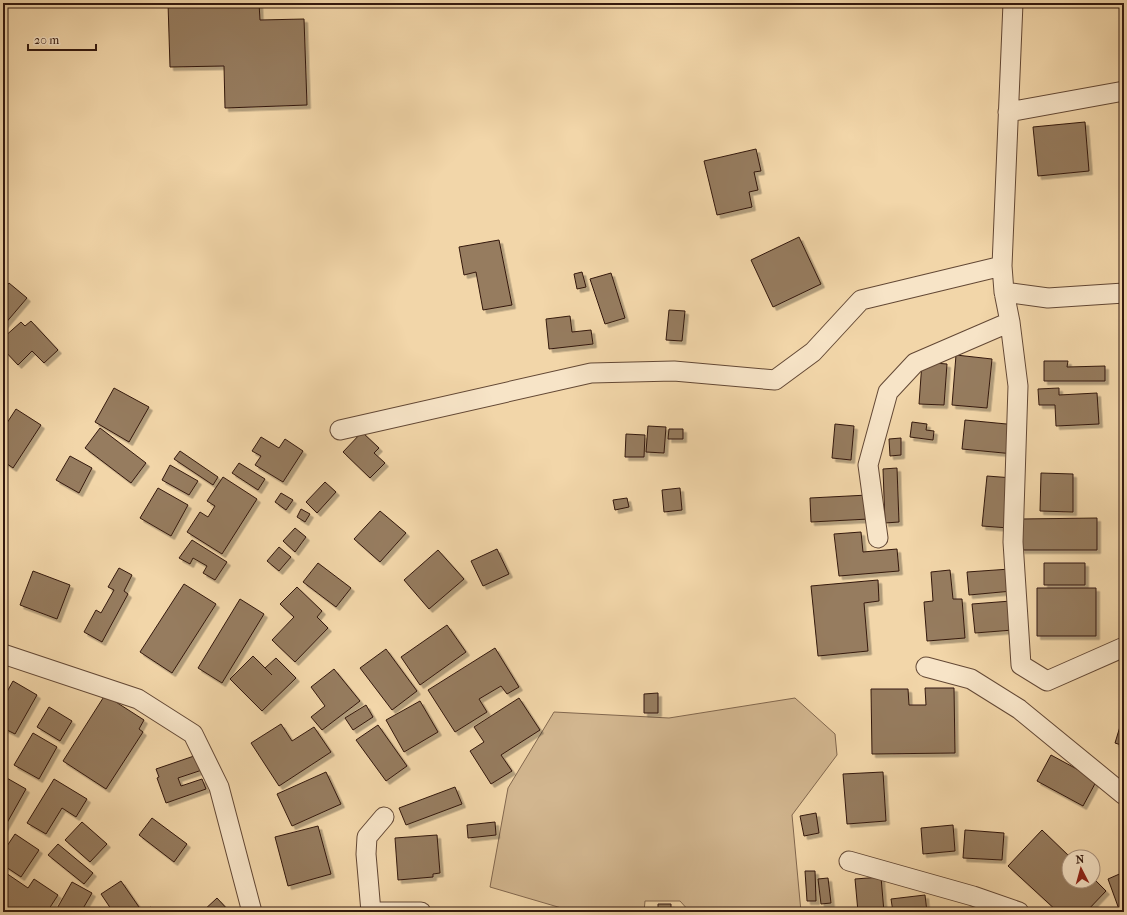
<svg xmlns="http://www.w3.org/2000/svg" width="1127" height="915" viewBox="0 0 1127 915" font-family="'IM FELL French Canon',serif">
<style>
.green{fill:#d2b68f;stroke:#82674e}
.building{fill:#967b5f;stroke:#33180e;filter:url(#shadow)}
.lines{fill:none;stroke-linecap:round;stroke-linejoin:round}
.street-casing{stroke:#634835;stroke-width:21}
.street{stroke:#f7e4c7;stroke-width:19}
</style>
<defs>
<filter id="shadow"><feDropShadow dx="3.5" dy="3.5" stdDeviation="0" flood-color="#0004"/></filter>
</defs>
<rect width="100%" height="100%" fill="#f2d6a9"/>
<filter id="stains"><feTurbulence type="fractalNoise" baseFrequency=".005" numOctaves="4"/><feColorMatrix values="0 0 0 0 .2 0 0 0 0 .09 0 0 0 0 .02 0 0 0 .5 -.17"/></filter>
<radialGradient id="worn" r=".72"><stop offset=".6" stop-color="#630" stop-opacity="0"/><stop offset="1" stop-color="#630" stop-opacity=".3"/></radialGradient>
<path class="green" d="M 795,698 L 835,734 L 837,755 L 792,815 L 801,912 L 690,912 L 680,901 L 645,901 L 644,912 L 575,912 L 490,887 L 508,788 L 554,712 L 669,718 Z"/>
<path class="building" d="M 168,3 L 259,3 L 260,20 L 304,19 L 307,105 L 225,108 L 224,66 L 170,67 Z
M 1085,122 L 1089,171 L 1038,176 L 1033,127 Z
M 756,149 L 761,171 L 754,172 L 758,190 L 749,192 L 752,207 L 717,215 L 704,161 Z
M 799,237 L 821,284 L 773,307 L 751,260 Z
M 499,240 L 512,305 L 483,310 L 476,272 L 464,275 L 459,247 Z
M 582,272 L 586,287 L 577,289 L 574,274 Z
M 611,273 L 625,318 L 605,324 L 590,279 Z
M 9,283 L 27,298 L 4,325 L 3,290 Z
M 669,310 L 685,311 L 682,341 L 666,340 Z
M 570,316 L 572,332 L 591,330 L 593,344 L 549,349 L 546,319 Z
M 31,321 L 58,350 L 44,363 L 32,351 L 18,365 L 3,349 L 3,338 L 21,322 L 25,326 Z
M 956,355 L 992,359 L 987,408 L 952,405 Z
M 1044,361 L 1068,361 L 1067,367 L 1105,366 L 1105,381 L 1044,381 Z
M 922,362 L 947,364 L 944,405 L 919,404 Z
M 114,388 L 149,407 L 129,442 L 95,422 Z
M 1059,388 L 1059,395 L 1097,393 L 1099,424 L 1056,426 L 1055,405 L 1039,405 L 1038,389 Z
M 16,409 L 41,425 L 13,468 L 3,461 L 3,429 Z
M 965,420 L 1017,425 L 1014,454 L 962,449 Z
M 912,422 L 927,424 L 926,430 L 934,431 L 933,440 L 910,437 Z
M 835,424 L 854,426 L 851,460 L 832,458 Z
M 648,426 L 666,427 L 664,453 L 646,452 Z
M 100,428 L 146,463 L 131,483 L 85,448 Z
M 669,429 L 683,429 L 683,439 L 668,439 Z
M 362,432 L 379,448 L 374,453 L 385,463 L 370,478 L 343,452 Z
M 626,434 L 645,435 L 644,457 L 625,457 Z
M 261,437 L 279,448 L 285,439 L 303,451 L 283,482 L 255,465 L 261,456 L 252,451 Z
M 901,438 L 901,455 L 890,456 L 889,439 Z
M 180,451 L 218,477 L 213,485 L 174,459 Z
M 70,456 L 92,468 L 79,493 L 56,480 Z
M 239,463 L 265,479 L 258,490 L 232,473 Z
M 170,465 L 198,481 L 189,495 L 162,480 Z
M 897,468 L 899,522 L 885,523 L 883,469 Z
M 1041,473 L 1073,474 L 1073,512 L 1040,511 Z
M 987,476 L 1013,478 L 1009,528 L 982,526 Z
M 223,477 L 257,499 L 222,554 L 187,532 L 200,512 L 208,517 L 215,506 L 207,501 Z
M 325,482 L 336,492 L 317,513 L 306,502 Z
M 158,488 L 188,505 L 171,536 L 140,518 Z
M 680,488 L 682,510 L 664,512 L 662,490 Z
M 281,493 L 293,500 L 286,510 L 275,502 Z
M 868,495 L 869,519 L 811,522 L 810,498 Z
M 627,498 L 629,507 L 615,510 L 613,500 Z
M 301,509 L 310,514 L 305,522 L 297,517 Z
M 380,511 L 406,533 L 380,562 L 354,539 Z
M 1097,518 L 1097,550 L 1021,550 L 1021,519 Z
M 295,528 L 306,537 L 295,552 L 283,541 Z
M 861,532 L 863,552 L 897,549 L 899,571 L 839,576 L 834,534 Z
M 192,540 L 227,562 L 215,580 L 203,573 L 207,566 L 193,558 L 190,564 L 179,558 Z
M 279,547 L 291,557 L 279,571 L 267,561 Z
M 497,549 L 509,574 L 483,586 L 471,561 Z
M 438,550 L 464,579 L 429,609 L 404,580 Z
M 318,563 L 351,588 L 336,607 L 303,582 Z
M 1044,563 L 1085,563 L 1085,585 L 1044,585 Z
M 119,568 L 132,575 L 124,591 L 128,594 L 102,642 L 84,632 L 96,610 L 101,613 L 114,590 L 108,587 Z
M 1010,569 L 1012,591 L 969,595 L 967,572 Z
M 950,570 L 953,599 L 962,599 L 965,638 L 927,641 L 924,602 L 933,601 L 931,572 Z
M 33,571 L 70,585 L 57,619 L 20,605 Z
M 878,580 L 879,601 L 864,603 L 868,651 L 818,656 L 811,586 Z
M 184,584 L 216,604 L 172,673 L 140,652 Z
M 297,587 L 322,611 L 317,617 L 328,628 L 295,662 L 272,640 L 294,617 L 280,604 Z
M 1037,588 L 1096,588 L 1096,636 L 1037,636 Z
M 240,599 L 264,614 L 222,683 L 198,668 Z
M 1011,601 L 1013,630 L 975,633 L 972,604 Z
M 447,625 L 466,652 L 420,685 L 401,657 Z
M 495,648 L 519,687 L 507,694 L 501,686 L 479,699 L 487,712 L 455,732 L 428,690 Z
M 386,649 L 417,691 L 392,710 L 360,668 Z
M 253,656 L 272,675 L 265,668 L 276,658 L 296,678 L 262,711 L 230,679 Z
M 334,669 L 360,701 L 322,730 L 311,717 L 325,706 L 311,687 Z
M 13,681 L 37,695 L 15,734 L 3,728 L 3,699 Z
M 925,688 L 954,688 L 955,753 L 872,754 L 871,689 L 908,689 L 909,705 L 926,705 Z
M 658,693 L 658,713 L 644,713 L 644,694 Z
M 105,695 L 144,720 L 139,729 L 143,732 L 106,789 L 63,761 Z
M 519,698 L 540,730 L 501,755 L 512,771 L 491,784 L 470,751 L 484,742 L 474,727 Z
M 420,701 L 438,732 L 404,752 L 386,720 Z
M 366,705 L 373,717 L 353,730 L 345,718 Z
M 49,707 L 72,721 L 60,741 L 37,727 Z
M 1122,720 L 1124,721 L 1124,746 L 1115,743 Z
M 281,724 L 292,741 L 314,727 L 331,752 L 279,786 L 251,743 Z
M 378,725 L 407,766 L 386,781 L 356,740 Z
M 33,733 L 57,747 L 39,779 L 14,765 Z
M 197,755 L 202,770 L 178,778 L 181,786 L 202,779 L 206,789 L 166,803 L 157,778 L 159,777 L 156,769 Z
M 1051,755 L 1097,780 L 1083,806 L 1037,781 Z
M 326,772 L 341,804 L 292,826 L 277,794 Z
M 883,772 L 886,821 L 847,824 L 843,774 Z
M 5,777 L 26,789 L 3,830 L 3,781 Z
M 54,779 L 87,799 L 76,817 L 62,808 L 46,834 L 27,823 Z
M 455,787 L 462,804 L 406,825 L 399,808 Z
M 816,813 L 819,833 L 804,836 L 800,816 Z
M 152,818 L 187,844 L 174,862 L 139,835 Z
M 82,822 L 107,844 L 90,862 L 65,840 Z
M 495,822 L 496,835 L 468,838 L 467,825 Z
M 953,825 L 955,851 L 923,854 L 921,828 Z
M 318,826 L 331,874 L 288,886 L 275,837 Z
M 965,830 L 1004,833 L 1002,860 L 963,858 Z
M 1042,830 L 1070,857 L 1069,857 L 1069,881 L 1093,881 L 1093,878 L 1106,891 L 1086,912 L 1058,912 L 1008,866 Z
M 15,834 L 39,850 L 21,877 L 3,865 L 3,852 Z
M 437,835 L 440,873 L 433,874 L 433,877 L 398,880 L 395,838 Z
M 58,844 L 93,873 L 84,884 L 48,855 Z
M 3,871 L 28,888 L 34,879 L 58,895 L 47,912 L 3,912 Z
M 805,871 L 815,871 L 816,901 L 807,901 Z
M 1124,872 L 1124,912 L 1120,912 L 1108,879 Z
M 881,877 L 884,912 L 858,912 L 855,879 Z
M 828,878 L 831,903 L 821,904 L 818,879 Z
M 121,881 L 139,907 L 132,912 L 113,912 L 101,894 Z
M 72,882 L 92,893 L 81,912 L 55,912 Z
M 925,895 L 927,912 L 893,912 L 891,899 Z
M 217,898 L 230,912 L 202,912 Z
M 658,904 L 671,904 L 671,912 L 658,912 Z
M 151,907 L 154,912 L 143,912 Z"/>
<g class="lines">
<g class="street-casing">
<path id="street" d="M 1013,3 L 1002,266 L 1004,292 L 1010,322 L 1018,386 L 1013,542 L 1021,665 L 1047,681 L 1124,647
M 1008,112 L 1124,91
M 1004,292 L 1048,298 L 1124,293
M 340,430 L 591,373 L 674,371 L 775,380 L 813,352 L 861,300 L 1002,266
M 878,538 L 868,465 L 888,392 L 915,363 L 1010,322
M 3,654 L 138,699 L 193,734 L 219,787 L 252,912
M 926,667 L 971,679 L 1019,709 L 1124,795
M 849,861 L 973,896 L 1019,912
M 371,912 L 366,854 L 367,837 L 384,817
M 371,912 L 421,912"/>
</g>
<use href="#street" class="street"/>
</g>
<rect width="1127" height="915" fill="none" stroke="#f2d6a9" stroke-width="16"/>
<rect x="4" y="4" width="1119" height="907" fill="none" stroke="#33180e" stroke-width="2"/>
<rect x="8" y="8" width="1111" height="899" fill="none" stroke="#33180e"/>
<g transform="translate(1081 869) rotate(354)"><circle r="19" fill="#f7e4c7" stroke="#a9927d"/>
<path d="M0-3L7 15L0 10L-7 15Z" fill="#8f2418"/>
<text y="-6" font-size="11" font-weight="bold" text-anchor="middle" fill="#33180e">N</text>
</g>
<path d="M28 44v6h68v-6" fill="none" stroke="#33180e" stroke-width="2"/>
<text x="34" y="44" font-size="12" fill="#33180e" stroke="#f7e4c7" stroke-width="3" paint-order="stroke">20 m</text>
<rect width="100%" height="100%" filter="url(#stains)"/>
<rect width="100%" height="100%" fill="url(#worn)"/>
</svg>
